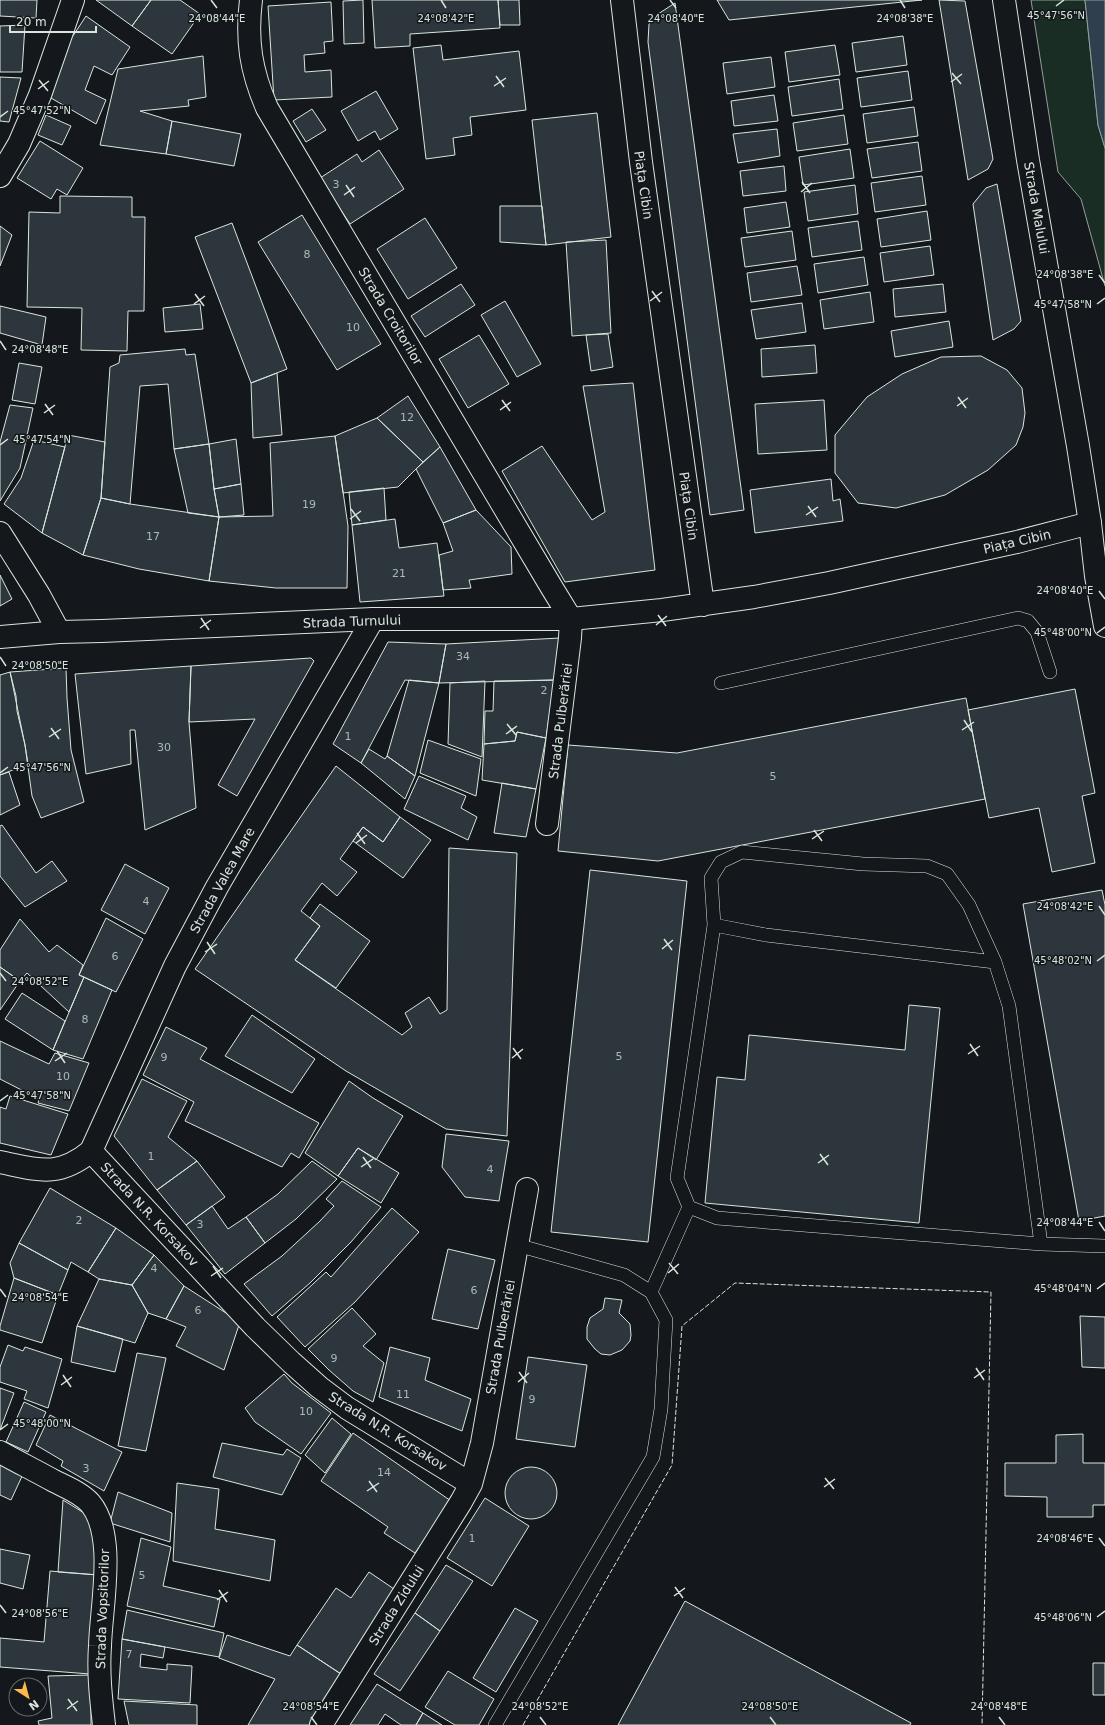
<svg xmlns="http://www.w3.org/2000/svg" width="1105" height="1725" viewBox="0 0 1105 1725" font-family="'DejaVu Sans',sans-serif">
<style>
.green{fill:#1a2d24;stroke:#939e99}
.water{fill:#2f3f4d;stroke:#939e99}
.building{fill:#2c363c;stroke:#d8e6dc}
.lines{fill:none;stroke-linecap:round;stroke-linejoin:round}
.lane-casing{stroke:#d8e6dc;stroke-width:14}
.street-casing{stroke:#d8e6dc;stroke-width:24}
.secondary-casing{stroke:#d8e6dc;stroke-width:24}
.primary-casing{stroke:#d8e6dc;stroke-width:24}
.lane{stroke:#14181c;stroke-width:13}
.street{stroke:#14181c;stroke-width:22}
.secondary{stroke:#14181c;stroke-width:22}
.primary{stroke:#14181c;stroke-width:22}
.fence{stroke:#d8e6dc;stroke-width:1;stroke-dasharray:5 2;stroke-linecap:butt}
.ticks{fill:none;stroke:#d8e6dc;stroke-width:1.5}
.labels{text-anchor:middle;stroke-width:3;stroke-linejoin:round;paint-order:stroke}
.number-label{font-size:11px;fill:#adbab4}
.street-label{font-size:13px;fill:#d8e6dc;stroke:#14181c}
.ticks-label{font-size:10px;text-anchor:middle;fill:#d8e6dc;stroke:#14181c;stroke-width:3;stroke-linejoin:round;paint-order:stroke}
</style>
<rect width="100%" height="100%" fill="#14181c"/>
<path class="green" d="M 1031,0 L 1085,0 L 1098,125 L 1105,148 L 1105,286 L 1081,199 L 1058,172 Z"/>
<path class="water" d="M 1085,0 L 1105,0 L 1105,148 L 1098,125 Z"/>
<path class="building" d="M 0,0 L 37,0 L 36,18 L 0,16 Z
M 96,0 L 151,0 L 132,26 Z
M 151,0 L 180,0 L 200,14 L 172,54 L 132,26 Z
M 363,0 L 364,43 L 344,44 L 343,1 Z
M 372,0 L 498,0 L 500,28 L 410,34 L 410,46 L 375,48 Z
M 498,0 L 519,0 L 520,25 L 500,25 Z
M 717,0 L 922,0 L 729,20 Z
M 939,0 L 965,1 L 993,159 L 988,169 L 968,180 Z
M 331,2 L 333,41 L 324,42 L 325,53 L 304,55 L 305,72 L 331,70 L 332,97 L 274,100 L 268,6 Z
M 675,3 L 744,510 L 710,515 L 648,42 L 649,24 L 658,14 Z
M 86,16 L 130,47 L 112,75 L 94,66 L 85,90 L 106,100 L 96,124 L 51,98 L 67,45 Z
M 25,25 L 22,72 L 0,72 L 0,26 Z
M 903,36 L 907,65 L 856,72 L 852,43 Z
M 441,45 L 443,60 L 519,51 L 526,110 L 470,117 L 472,135 L 453,138 L 455,155 L 426,159 L 413,48 Z
M 835,45 L 840,75 L 789,82 L 785,52 Z
M 203,56 L 206,97 L 188,100 L 189,106 L 140,111 L 172,121 L 166,154 L 100,145 L 118,69 Z
M 771,57 L 775,87 L 727,94 L 723,63 Z
M 908,71 L 912,100 L 861,107 L 857,78 Z
M 0,77 L 21,78 L 9,122 L 0,121 Z
M 839,79 L 843,109 L 792,116 L 788,87 Z
M 376,91 L 398,129 L 380,140 L 375,131 L 358,141 L 341,111 Z
M 774,95 L 778,121 L 734,126 L 731,101 Z
M 914,107 L 918,136 L 867,143 L 863,114 Z
M 312,109 L 326,130 L 306,142 L 293,121 Z
M 597,113 L 611,237 L 546,245 L 532,120 Z
M 46,115 L 71,126 L 62,145 L 38,135 Z
M 844,115 L 848,144 L 797,151 L 793,123 Z
M 172,121 L 241,134 L 234,166 L 166,154 Z
M 777,129 L 780,156 L 738,163 L 733,134 Z
M 40,141 L 83,168 L 67,195 L 57,189 L 51,199 L 17,178 Z
M 918,142 L 922,171 L 872,178 L 867,149 Z
M 850,149 L 854,178 L 803,185 L 799,157 Z
M 379,150 L 404,189 L 350,224 L 320,178 L 357,154 L 362,162 Z
M 784,166 L 786,191 L 743,196 L 740,171 Z
M 922,176 L 926,205 L 875,212 L 871,183 Z
M 997,184 L 1021,321 L 1014,329 L 993,340 L 973,204 L 986,188 Z
M 855,185 L 858,214 L 808,221 L 804,192 Z
M 60,196 L 132,197 L 132,217 L 145,217 L 144,311 L 128,311 L 127,351 L 81,350 L 82,308 L 27,307 L 29,212 L 60,213 Z
M 786,202 L 790,227 L 747,233 L 744,208 Z
M 500,206 L 542,206 L 546,245 L 500,242 Z
M 927,211 L 931,240 L 881,247 L 877,219 Z
M 302,215 L 381,344 L 337,370 L 258,242 Z
M 425,218 L 457,268 L 408,299 L 377,249 Z
M 858,221 L 862,250 L 812,257 L 808,228 Z
M 232,223 L 287,369 L 251,383 L 195,237 Z
M 0,226 L 12,235 L 0,266 Z
M 792,231 L 796,260 L 745,267 L 741,238 Z
M 606,240 L 611,333 L 572,336 L 566,242 Z
M 930,246 L 934,275 L 884,282 L 880,253 Z
M 864,257 L 868,285 L 818,293 L 814,264 Z
M 797,266 L 802,295 L 751,302 L 747,273 Z
M 461,284 L 475,305 L 425,337 L 411,316 Z
M 943,284 L 946,312 L 895,317 L 893,289 Z
M 870,292 L 874,322 L 824,329 L 820,300 Z
M 505,301 L 541,364 L 517,377 L 481,315 Z
M 802,303 L 806,332 L 756,339 L 751,310 Z
M 200,304 L 203,329 L 165,332 L 163,308 Z
M 0,306 L 46,317 L 42,345 L 0,333 Z
M 949,321 L 953,347 L 895,357 L 891,331 Z
M 608,334 L 613,367 L 591,371 L 586,335 Z
M 479,335 L 509,384 L 468,408 L 439,359 Z
M 815,345 L 817,373 L 762,377 L 761,349 Z
M 185,349 L 186,355 L 195,354 L 209,444 L 174,449 L 168,384 L 140,386 L 130,504 L 101,498 L 110,367 L 119,363 L 120,355 Z
M 981,356 L 1007,370 L 1022,388 L 1025,413 L 1023,427 L 1016,445 L 988,470 L 945,495 L 896,508 L 858,503 L 835,473 L 835,435 L 867,397 L 902,374 L 941,357 Z
M 19,363 L 42,367 L 35,404 L 12,400 Z
M 277,373 L 282,435 L 253,438 L 251,383 Z
M 633,383 L 655,570 L 565,582 L 502,471 L 542,446 L 592,520 L 605,512 L 583,386 Z
M 408,396 L 440,447 L 423,462 L 377,418 Z
M 824,400 L 827,450 L 758,454 L 755,404 Z
M 10,405 L 33,408 L 20,468 L 0,501 L 0,442 Z
M 377,418 L 423,462 L 398,487 L 343,493 L 335,436 Z
M 68,435 L 105,442 L 101,498 L 83,555 L 42,533 Z
M 335,436 L 348,526 L 347,588 L 276,588 L 209,581 L 219,517 L 273,516 L 270,443 Z
M 236,439 L 241,484 L 214,489 L 209,444 Z
M 34,440 L 65,447 L 42,533 L 4,504 L 21,478 Z
M 209,444 L 214,489 L 219,517 L 188,513 L 174,449 Z
M 440,447 L 476,510 L 443,523 L 416,469 Z
M 831,479 L 833,501 L 840,499 L 843,521 L 755,533 L 750,490 Z
M 241,484 L 244,515 L 219,517 L 214,489 Z
M 384,488 L 386,520 L 352,525 L 349,492 Z
M 101,498 L 130,504 L 219,517 L 209,581 L 139,569 L 83,555 Z
M 476,510 L 511,547 L 512,574 L 469,580 L 471,588 L 443,590 L 439,555 L 453,551 L 443,523 Z
M 395,519 L 399,548 L 437,543 L 444,596 L 360,602 L 352,525 Z
M 0,575 L 12,599 L 0,606 Z
M 560,638 L 556,680 L 439,683 L 446,644 Z
M 388,642 L 446,644 L 439,683 L 405,680 L 361,763 L 333,744 Z
M 311,658 L 314,661 L 237,796 L 218,785 L 255,719 L 189,722 L 191,666 Z
M 191,666 L 189,722 L 196,808 L 145,830 L 135,730 L 130,730 L 131,764 L 86,774 L 75,674 Z
M 66,668 L 67,698 L 71,750 L 84,802 L 41,818 L 32,796 L 25,745 L 10,672 Z
M 10,672 L 16,696 L 17,711 L 25,745 L 28,764 L 0,775 L 0,675 Z
M 409,680 L 439,683 L 415,776 L 387,756 Z
M 556,680 L 554,717 L 549,717 L 546,738 L 517,732 L 515,741 L 484,744 L 485,711 L 493,711 L 494,681 Z
M 485,681 L 482,757 L 448,744 L 450,683 Z
M 1075,689 L 1095,793 L 1082,796 L 1095,863 L 1052,872 L 1039,808 L 989,818 L 968,710 Z
M 966,698 L 985,799 L 658,861 L 558,851 L 568,745 L 677,753 Z
M 517,732 L 546,738 L 536,789 L 482,780 L 484,744 L 515,741 Z
M 428,740 L 481,759 L 476,796 L 420,773 Z
M 369,749 L 385,759 L 387,756 L 415,776 L 405,799 L 361,763 Z
M 336,766 L 400,817 L 383,842 L 363,827 L 353,841 L 340,859 L 357,872 L 337,896 L 322,883 L 301,911 L 320,926 L 295,960 L 402,1035 L 412,1027 L 405,1013 L 429,997 L 440,1014 L 447,1010 L 449,848 L 517,853 L 507,1136 L 446,1129 L 346,1071 L 195,969 Z
M 9,772 L 20,805 L 0,815 L 0,775 Z
M 419,776 L 466,796 L 461,808 L 477,817 L 468,840 L 404,809 Z
M 502,783 L 536,789 L 526,837 L 494,833 Z
M 400,817 L 431,840 L 403,878 L 353,841 L 363,827 L 383,842 Z
M 2,825 L 36,873 L 52,861 L 67,881 L 25,907 L 0,876 L 0,826 Z
M 125,864 L 169,888 L 145,934 L 101,910 Z
M 590,870 L 687,881 L 648,1242 L 551,1232 Z
M 1102,890 L 1105,905 L 1105,1216 L 1079,1221 L 1023,904 Z
M 320,904 L 370,941 L 336,988 L 295,960 L 320,926 L 310,918 Z
M 106,918 L 143,939 L 116,992 L 79,975 Z
M 20,919 L 49,952 L 57,945 L 83,965 L 79,975 L 84,977 L 69,1012 L 27,973 L 20,981 L 0,967 L 0,950 Z
M 0,967 L 20,981 L 0,1010 Z
M 84,977 L 112,990 L 83,1059 L 53,1050 Z
M 22,993 L 65,1021 L 53,1050 L 5,1019 Z
M 909,1005 L 940,1008 L 919,1223 L 705,1203 L 717,1077 L 745,1080 L 749,1035 L 905,1050 Z
M 252,1015 L 315,1059 L 292,1093 L 225,1056 Z
M 166,1027 L 207,1048 L 200,1059 L 319,1123 L 299,1158 L 291,1153 L 282,1167 L 185,1121 L 194,1102 L 143,1075 Z
M 0,1041 L 49,1064 L 55,1053 L 89,1063 L 69,1111 L 38,1103 L 39,1099 L 0,1079 Z
M 142,1079 L 187,1101 L 168,1137 L 197,1161 L 157,1190 L 114,1136 Z
M 349,1081 L 373,1098 L 403,1116 L 376,1160 L 358,1148 L 338,1176 L 305,1153 Z
M 10,1096 L 68,1114 L 51,1155 L 0,1143 L 0,1107 L 6,1109 Z
M 446,1134 L 509,1141 L 499,1201 L 465,1197 L 442,1167 Z
M 358,1148 L 399,1173 L 381,1203 L 338,1176 Z
M 197,1161 L 225,1197 L 186,1225 L 157,1190 Z
M 312,1161 L 337,1179 L 296,1219 L 265,1243 L 246,1217 L 278,1194 Z
M 342,1181 L 381,1207 L 351,1242 L 310,1283 L 272,1316 L 244,1284 L 282,1256 L 320,1221 L 334,1206 L 326,1199 Z
M 50,1188 L 116,1228 L 88,1272 L 71,1262 L 68,1270 L 19,1243 Z
M 212,1206 L 228,1229 L 246,1217 L 265,1243 L 225,1274 L 186,1225 Z
M 392,1208 L 419,1232 L 355,1302 L 305,1347 L 277,1317 L 326,1272 L 331,1277 Z
M 116,1228 L 154,1255 L 132,1285 L 99,1279 L 88,1272 Z
M 19,1243 L 68,1270 L 58,1295 L 14,1278 L 10,1263 Z
M 448,1249 L 495,1260 L 478,1329 L 432,1319 Z
M 154,1255 L 184,1286 L 166,1319 L 148,1313 L 132,1285 Z
M 14,1278 L 58,1295 L 42,1343 L 0,1330 L 0,1326 Z
M 99,1279 L 132,1285 L 148,1313 L 135,1343 L 77,1326 Z
M 184,1286 L 240,1322 L 224,1370 L 176,1346 L 186,1327 L 166,1319 Z
M 605,1298 L 622,1300 L 619,1313 L 630,1324 L 631,1335 L 630,1341 L 622,1350 L 610,1355 L 601,1354 L 595,1349 L 587,1339 L 587,1327 L 590,1318 L 603,1309 Z
M 352,1308 L 376,1334 L 363,1346 L 384,1363 L 373,1402 L 353,1391 L 329,1370 L 308,1349 Z
M 1080,1316 L 1105,1317 L 1105,1368 L 1082,1367 Z
M 77,1326 L 123,1339 L 115,1372 L 71,1362 Z
M 8,1345 L 23,1351 L 25,1347 L 62,1359 L 48,1408 L 24,1399 L 27,1391 L 0,1382 L 0,1367 Z
M 390,1347 L 430,1358 L 425,1380 L 471,1399 L 462,1431 L 379,1397 Z
M 137,1353 L 166,1358 L 146,1451 L 118,1446 Z
M 528,1357 L 587,1365 L 575,1447 L 516,1439 Z
M 284,1374 L 292,1383 L 331,1413 L 301,1454 L 255,1422 L 245,1408 Z
M 0,1388 L 14,1393 L 0,1430 Z
M 24,1402 L 46,1412 L 28,1452 L 6,1442 Z
M 50,1415 L 122,1452 L 104,1491 L 61,1466 L 63,1461 L 36,1445 Z
M 332,1418 L 351,1434 L 325,1473 L 305,1455 Z
M 353,1433 L 451,1501 L 415,1553 L 384,1533 L 388,1527 L 321,1481 Z
M 1083,1434 L 1083,1463 L 1105,1463 L 1105,1505 L 1093,1505 L 1093,1517 L 1047,1517 L 1047,1497 L 1005,1496 L 1005,1463 L 1056,1463 L 1056,1435 Z
M 222,1443 L 283,1455 L 287,1449 L 301,1458 L 282,1495 L 213,1477 Z
M 0,1460 L 24,1472 L 11,1500 L 0,1495 Z
M505 1493a26 26 0 1 1 52 0a26 26 0 1 1-52 0Z
M 177,1483 L 219,1489 L 215,1529 L 275,1540 L 270,1581 L 173,1561 Z
M 118,1492 L 172,1513 L 170,1542 L 110,1523 Z
M 485,1498 L 529,1526 L 492,1586 L 447,1558 Z
M 63,1500 L 89,1516 L 97,1531 L 98,1575 L 58,1572 Z
M 141,1538 L 171,1547 L 163,1586 L 220,1599 L 214,1627 L 127,1606 Z
M 0,1549 L 30,1555 L 23,1589 L 0,1583 Z
M 446,1565 L 473,1581 L 440,1631 L 415,1613 Z
M 50,1571 L 98,1575 L 90,1674 L 0,1667 L 0,1638 L 44,1642 Z
M 369,1572 L 397,1591 L 341,1674 L 297,1645 L 336,1588 L 351,1598 Z
M 685,1601 L 911,1723 L 910,1725 L 618,1725 Z
M 515,1608 L 538,1621 L 496,1692 L 473,1678 Z
M 127,1610 L 224,1633 L 219,1657 L 122,1639 Z
M 415,1613 L 440,1631 L 400,1691 L 374,1674 Z
M 227,1635 L 290,1656 L 297,1645 L 341,1674 L 309,1725 L 248,1725 L 275,1679 L 219,1658 Z
M 122,1639 L 165,1647 L 163,1658 L 141,1654 L 140,1667 L 167,1670 L 167,1664 L 192,1666 L 190,1703 L 118,1699 Z
M 1093,1663 L 1105,1663 L 1105,1695 L 1093,1695 Z
M 448,1671 L 494,1699 L 479,1725 L 455,1725 L 425,1707 Z
M 91,1675 L 91,1725 L 39,1725 L 38,1721 L 52,1718 L 48,1676 Z
M 377,1684 L 423,1713 L 416,1725 L 401,1725 L 385,1714 L 378,1725 L 350,1725 Z
M 124,1701 L 197,1705 L 197,1725 L 129,1725 Z
M 423,1713 L 442,1725 L 416,1725 Z"/>
<g class="lines">
<g class="lane-casing">
<path id="lane" d="M 721,683 L 1018,618 L 1028,621 L 1037,632 L 1050,672
M 714,925 L 711,878 L 721,862 L 742,852 L 863,864 L 927,866 L 947,874 L 969,905 L 995,962
M 1041,1244 L 1009,1006 L 995,962 L 766,935 L 714,925 L 677,1178 L 689,1207 L 717,1218 L 1041,1244 L 1105,1246
M 651,1292 L 689,1207
M 495,1725 L 653,1457 L 661,1409 L 666,1320 L 651,1292 L 624,1275 L 517,1245"/>
</g>
<g class="street-casing">
<path id="street" d="M 251,0 C 246,41 251,71 267,108 L 552,588 L 571,619 L 570,638 L 547,824
M 0,176 L 19,144 L 40,95 L 73,0
M 0,533 L 39,595 L 59,632
M 91,1151 L 255,1327 L 291,1362 L 319,1387 L 347,1408 L 471,1484
M 0,1162 C 39,1170 58,1178 91,1151 L 175,966 L 217,887 L 373,619
M 0,1452 C 18,1462 36,1471 54,1481 C 66,1487 81,1493 90,1503 C 117,1535 101,1606 100,1646 C 98,1673 101,1699 104,1725
M 321,1725 L 461,1502 L 471,1484 L 482,1443 L 527,1189"/>
</g>
<g class="secondary-casing">
<path id="secondary" d="M 622,0 L 641,162 L 703,605
M 0,637 L 59,632 L 102,631 L 373,619 L 571,619 L 662,610 L 754,597 L 829,583 L 1017,542 L 1090,523"/>
</g>
<g class="primary-casing">
<path id="primary" d="M 1004,0 L 1028,160 L 1078,446 L 1090,523 L 1096,576 L 1105,626"/>
</g>
<use href="#lane" class="lane"/>
<use href="#street" class="street"/>
<use href="#secondary" class="secondary"/>
<use href="#primary" class="primary"/>
<path class="fence" d="M 523,1725 L 672,1465 L 682,1326 L 735,1283 L 991,1292 L 982,1725"/>
</g>
<path class="ticks" d="M 211,0 L 217,8M 441,0 L 446,8M 670,0 L 676,8M 900,0 L 905,8M 1056,6 L 1064,0M 952,73 L 961,84M 496,76 L 504,87M 39,80 L 48,91M 951,82 L 962,74M 494,86 L 506,78M 38,89 L 49,81M 0,117 L 8,111M 802,182 L 810,193M 346,185 L 354,197M 801,192 L 812,183M 344,195 L 355,187M 1099,275 L 1105,283M 652,291 L 660,302M 195,294 L 204,306M 650,301 L 662,292M 194,304 L 205,296M 1097,304 L 1105,298M 0,341 L 6,350M 958,397 L 966,408M 502,400 L 510,411M 45,404 L 53,415M 957,406 L 968,398M 500,410 L 511,402M 44,413 L 55,405M 0,445 L 8,439M 808,506 L 816,517M 351,509 L 360,521M 806,515 L 818,507M 350,519 L 361,511M 1099,591 L 1105,599M 658,615 L 666,626M 201,618 L 209,630M 656,625 L 667,616M 200,628 L 211,620M 1097,633 L 1105,627M 0,657 L 6,666M 964,720 L 972,732M 507,724 L 516,735M 51,728 L 59,739M 962,730 L 974,722M 506,734 L 517,726M 49,737 L 61,729M 0,773 L 8,767M 814,830 L 822,841M 357,833 L 365,844M 812,839 L 824,831M 356,843 L 367,835M 1099,906 L 1105,915M 664,939 L 672,950M 207,942 L 215,954M 662,949 L 673,940M 205,952 L 217,944M 1097,961 L 1105,955M 0,973 L 6,981M 970,1044 L 978,1056M 513,1048 L 521,1059M 57,1051 L 65,1063M 968,1054 L 980,1046M 512,1058 L 523,1049M 55,1061 L 67,1053M 0,1101 L 8,1095M 820,1154 L 828,1165M 363,1157 L 371,1168M 818,1163 L 829,1155M 361,1167 L 373,1159M 1099,1222 L 1105,1231M 669,1263 L 678,1274M 213,1266 L 221,1278M 668,1273 L 679,1264M 211,1276 L 223,1268M 0,1289 L 6,1297M 1097,1289 L 1105,1283M 976,1368 L 984,1380M 519,1372 L 527,1383M 63,1375 L 71,1387M 974,1378 L 985,1370M 518,1382 L 529,1373M 61,1385 L 72,1377M 0,1430 L 8,1424M 825,1478 L 834,1489M 369,1481 L 377,1492M 824,1487 L 835,1479M 367,1491 L 379,1483M 1099,1538 L 1105,1546M 675,1587 L 683,1598M 219,1590 L 227,1602M 674,1596 L 685,1588M 217,1600 L 228,1592M 0,1605 L 6,1613M 1097,1617 L 1105,1611M 68,1699 L 77,1711M 67,1709 L 78,1701M 311,1717 L 317,1725M 540,1717 L 546,1725M 770,1717 L 776,1725M 999,1717 L 1005,1725"/>
<g class="labels">
<g class="number-label">
<text x="336" y="188">3</text>
<text x="307" y="258">8</text>
<text x="353" y="331">10</text>
<text x="407" y="421">12</text>
<text x="309" y="508">19</text>
<text x="153" y="540">17</text>
<text x="399" y="577">21</text>
<text x="463" y="660">34</text>
<text x="544" y="694">2</text>
<text x="348" y="740">1</text>
<text x="164" y="751">30</text>
<text x="773" y="780">5</text>
<text x="146" y="905">4</text>
<text x="115" y="960">6</text>
<text x="85" y="1023">8</text>
<text x="619" y="1060">5</text>
<text x="164" y="1061">9</text>
<text x="63" y="1080">10</text>
<text x="151" y="1160">1</text>
<text x="490" y="1173">4</text>
<text x="79" y="1224">2</text>
<text x="200" y="1228">3</text>
<text x="154" y="1272">4</text>
<text x="474" y="1294">6</text>
<text x="198" y="1314">6</text>
<text x="334" y="1362">9</text>
<text x="403" y="1398">11</text>
<text x="532" y="1403">9</text>
<text x="306" y="1415">10</text>
<text x="86" y="1472">3</text>
<text x="384" y="1476">14</text>
<text x="472" y="1542">1</text>
<text x="142" y="1579">5</text>
<text x="129" y="1658">7</text>
</g>
<g class="street-label">
<text transform="translate(644 185) rotate(82)" y="5">Piața Cibin</text>
<text transform="translate(1037 208) rotate(80)" y="5">Strada Malului</text>
<text transform="translate(391 316) rotate(59)" y="5">Strada Croitorilor</text>
<text transform="translate(689 506) rotate(82)" y="5">Piața Cibin</text>
<text transform="translate(1017 541) rotate(-13)" y="5">Piața Cibin</text>
<text transform="translate(352 621) rotate(-2)" y="5">Strada Turnului</text>
<text transform="translate(560 721) rotate(-83)" y="5">Strada Pulberăriei</text>
<text transform="translate(222 880) rotate(-61)" y="5">Strada Valea Mare</text>
<text transform="translate(150 1214) rotate(47)" y="5">Strada N.R. Korsakov</text>
<text transform="translate(500 1337) rotate(-80)" y="5">Strada Pulberăriei</text>
<text transform="translate(388 1431) rotate(32)" y="5">Strada N.R. Korsakov</text>
<text transform="translate(396 1605) rotate(-58)" y="5">Strada Zidului</text>
<text transform="translate(102 1609) rotate(-88)" y="5">Strada Vopsitorilor</text>
</g>
</g>
<g class="ticks-label">
<text x="1056" y="19">45°47'56"N</text>
<text x="217" y="22">24°08'44"E</text>
<text x="446" y="22">24°08'42"E</text>
<text x="676" y="22">24°08'40"E</text>
<text x="905" y="22">24°08'38"E</text>
<text x="42" y="114">45°47'52"N</text>
<text x="1065" y="278">24°08'38"E</text>
<text x="1063" y="308">45°47'58"N</text>
<text x="40" y="353">24°08'48"E</text>
<text x="42" y="443">45°47'54"N</text>
<text x="1065" y="594">24°08'40"E</text>
<text x="1063" y="636">45°48'00"N</text>
<text x="40" y="669">24°08'50"E</text>
<text x="42" y="771">45°47'56"N</text>
<text x="1065" y="910">24°08'42"E</text>
<text x="1063" y="964">45°48'02"N</text>
<text x="40" y="985">24°08'52"E</text>
<text x="42" y="1099">45°47'58"N</text>
<text x="1065" y="1226">24°08'44"E</text>
<text x="1063" y="1292">45°48'04"N</text>
<text x="40" y="1301">24°08'54"E</text>
<text x="42" y="1427">45°48'00"N</text>
<text x="1065" y="1542">24°08'46"E</text>
<text x="40" y="1617">24°08'56"E</text>
<text x="1063" y="1621">45°48'06"N</text>
<text x="311" y="1710">24°08'54"E</text>
<text x="540" y="1710">24°08'52"E</text>
<text x="770" y="1710">24°08'50"E</text>
<text x="999" y="1710">24°08'48"E</text>
</g>
<g transform="translate(28 1697) rotate(144)"><circle r="19" fill="#14181c" stroke="#626a69"/>
<path d="M0-3L7 15L0 10L-7 15Z" fill="#ffb74d"/>
<text y="-6" font-size="11" font-weight="bold" text-anchor="middle" fill="#d8e6dc">N</text>
</g>
<path d="M10 26v6h86v-6" fill="none" stroke="#d8e6dc" stroke-width="2"/>
<text x="16" y="26" font-size="12" fill="#d8e6dc" stroke="#14181c" stroke-width="3" paint-order="stroke">20 m</text>
</svg>
